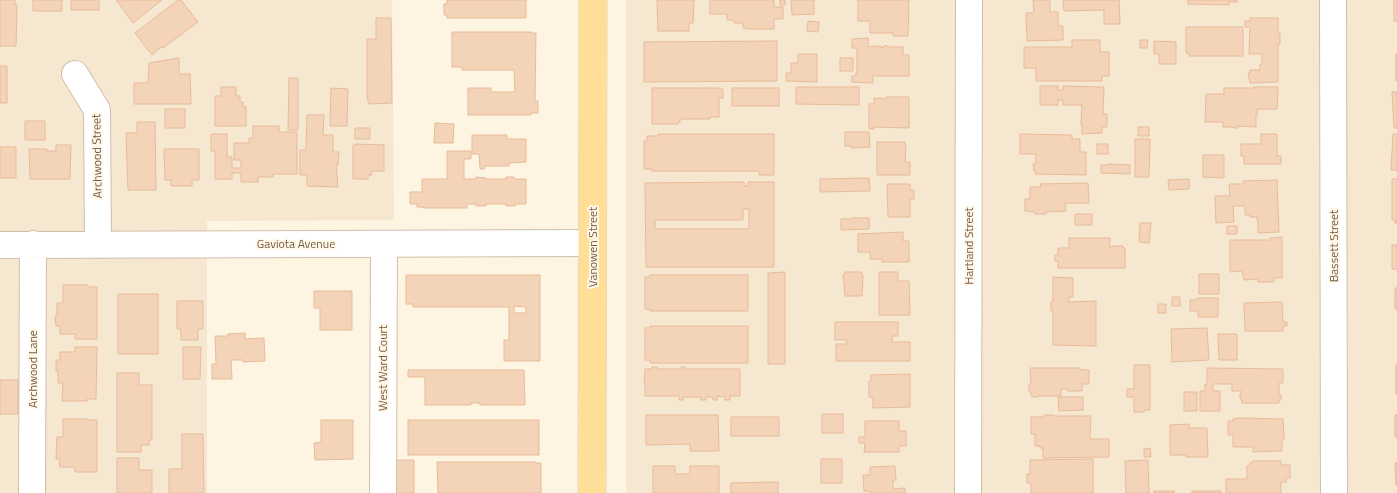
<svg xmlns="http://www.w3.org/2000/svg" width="1397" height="493" viewBox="0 0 1397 493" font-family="'Titillium Web',sans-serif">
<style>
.residential{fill:#f5e7d0}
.building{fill:#f4d4b8;stroke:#e7bb98;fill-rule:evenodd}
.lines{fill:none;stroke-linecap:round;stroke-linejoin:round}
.minor-casing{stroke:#d1bfab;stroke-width:28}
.major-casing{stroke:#dbd4cf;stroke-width:29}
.minor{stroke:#fff;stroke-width:26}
.major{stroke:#ffdf97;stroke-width:28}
.labels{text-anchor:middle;stroke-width:4;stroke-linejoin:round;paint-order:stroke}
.street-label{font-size:12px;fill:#765b47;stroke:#fff8e9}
</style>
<rect width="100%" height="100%" fill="#fdf4e2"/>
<path class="residential" d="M 0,0 L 392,0 L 394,220 L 207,221 L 207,493 L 0,493 Z
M 626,0 L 1397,0 L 1397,493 L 626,493 Z"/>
<path class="building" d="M 0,0 L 15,0 L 15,5 L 17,5 L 16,46 L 0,46 Z
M 33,0 L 62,0 L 62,11 L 33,11 Z
M 71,0 L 99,0 L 99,10 L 71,10 Z
M 116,0 L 162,0 L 133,23 Z
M 178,0 L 181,0 L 198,22 L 163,48 L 161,47 L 152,55 L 135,33 Z
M 447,0 L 526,0 L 526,18 L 447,18 L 447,15 L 444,15 L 444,4 L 447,4 Z
M 657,0 L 694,0 L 693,23 L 689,23 L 689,31 L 658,31 Z
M 710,0 L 774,0 L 774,7 L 783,7 L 783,19 L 774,19 L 774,29 L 746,29 L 746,28 L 743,28 L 743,23 L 734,23 L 734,20 L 727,20 L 727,14 L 710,14 Z
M 780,0 L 785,0 L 785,5 L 780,5 Z
M 791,0 L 814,0 L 814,14 L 792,15 Z
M 858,0 L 909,0 L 908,36 L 893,36 L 893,33 L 870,33 L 870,21 L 858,21 Z
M 1033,0 L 1050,0 L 1050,12 L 1058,12 L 1058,26 L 1063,26 L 1063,40 L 1027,41 L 1026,13 L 1034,13 Z
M 1063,0 L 1119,0 L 1120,24 L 1104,24 L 1104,10 L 1064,11 Z
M 1188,0 L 1237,0 L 1237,2 L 1229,2 L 1229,5 L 1188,4 Z
M 1394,0 L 1397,0 L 1397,21 L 1394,21 Z
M 376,18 L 391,18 L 392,103 L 369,104 L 367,97 L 367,39 L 376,39 Z
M 1250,18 L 1278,18 L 1278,33 L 1280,33 L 1280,44 L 1278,44 L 1278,82 L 1250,83 L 1248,73 L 1250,73 L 1250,70 L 1260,70 L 1260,64 L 1262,64 L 1262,54 L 1249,54 L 1250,27 L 1245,27 L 1245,21 L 1250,21 Z
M 808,21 L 819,22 L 818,32 L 807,31 Z
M 1186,27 L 1243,27 L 1243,56 L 1189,56 L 1189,53 L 1186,53 Z
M 452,32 L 531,32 L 531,33 L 536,33 L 535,101 L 538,101 L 538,113 L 531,113 L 531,115 L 468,115 L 468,88 L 491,88 L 491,92 L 515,92 L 514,70 L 462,70 L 462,67 L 452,67 Z
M 868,38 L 868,47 L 876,46 L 877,48 L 877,46 L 881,46 L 881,48 L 884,47 L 884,46 L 889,46 L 889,47 L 903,47 L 903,55 L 909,55 L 909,76 L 873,76 L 873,83 L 852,82 L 852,76 L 856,76 L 856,73 L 857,73 L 857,48 L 852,48 L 852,39 Z
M 1072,40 L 1100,40 L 1100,52 L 1109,52 L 1109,76 L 1102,76 L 1102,81 L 1036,81 L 1036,68 L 1024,68 L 1024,47 L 1072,47 Z
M 1140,40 L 1148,40 L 1147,48 L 1140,48 Z
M 777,41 L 777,81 L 644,82 L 644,42 Z
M 1154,41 L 1176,42 L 1176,64 L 1159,64 L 1159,54 L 1154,54 Z
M 798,54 L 817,54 L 817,82 L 786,81 L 786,73 L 791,73 L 791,63 L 798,63 Z
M 1396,54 L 1397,54 L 1397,81 L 1396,81 Z
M 179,58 L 179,74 L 190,74 L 191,104 L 134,104 L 134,83 L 148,83 L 149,63 Z
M 840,58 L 853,58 L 853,71 L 840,71 Z
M 0,66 L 7,66 L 7,103 L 0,103 Z
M 289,78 L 298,78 L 298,130 L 288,130 Z
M 1040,86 L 1058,86 L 1058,90 L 1063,90 L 1063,86 L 1104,87 L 1103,114 L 1107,114 L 1107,127 L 1102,127 L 1102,133 L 1082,134 L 1082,125 L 1081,125 L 1082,105 L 1063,105 L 1063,100 L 1058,100 L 1058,105 L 1040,105 Z
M 221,87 L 236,87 L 236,96 L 240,96 L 240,102 L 243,102 L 243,107 L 246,107 L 246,126 L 215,126 L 215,96 L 221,96 Z
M 796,87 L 859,87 L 859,105 L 796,104 Z
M 1254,87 L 1278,87 L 1277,109 L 1258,109 L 1257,115 L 1256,115 L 1256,127 L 1238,126 L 1238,128 L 1233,128 L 1233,127 L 1223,127 L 1223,122 L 1205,122 L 1206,94 L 1224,94 L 1224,88 L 1254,88 Z
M 331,88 L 348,89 L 347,126 L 330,126 Z
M 652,88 L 719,88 L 719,89 L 723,89 L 723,98 L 719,98 L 719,117 L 710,117 L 710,119 L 680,119 L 680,122 L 678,122 L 678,124 L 652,124 Z
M 732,88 L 779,88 L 779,106 L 732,106 Z
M 1392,92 L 1397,92 L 1397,128 L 1394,128 Z
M 887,97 L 909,97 L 909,128 L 874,127 L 874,129 L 869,129 L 869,104 L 874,104 L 874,98 L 884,99 Z
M 165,109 L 185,109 L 185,128 L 165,128 Z
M 307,115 L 324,115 L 323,135 L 333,135 L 333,152 L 339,152 L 338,165 L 336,165 L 338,187 L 307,186 L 307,175 L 300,175 L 300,150 L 306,150 Z
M 25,121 L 45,121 L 45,140 L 25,140 Z
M 137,122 L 155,122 L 156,190 L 128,190 L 126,133 L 137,133 Z
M 435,123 L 454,124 L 453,143 L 434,143 Z
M 253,126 L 279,126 L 279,132 L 297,132 L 297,174 L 273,174 L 273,177 L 258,177 L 258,182 L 241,182 L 241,173 L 232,173 L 232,179 L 215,179 L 215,151 L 211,151 L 211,134 L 227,134 L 227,157 L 232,157 L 232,168 L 241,168 L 241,160 L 234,160 L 234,143 L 249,143 L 249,138 L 253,138 Z
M 1138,127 L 1149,127 L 1149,136 L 1138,136 Z
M 355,128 L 370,128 L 370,139 L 355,139 Z
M 845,132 L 869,132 L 870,147 L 851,148 L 851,146 L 845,146 Z
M 658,134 L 774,134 L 774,175 L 759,175 L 759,171 L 652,171 L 652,169 L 644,169 L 644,141 L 647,141 L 647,136 L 658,136 Z
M 1020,134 L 1072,135 L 1072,139 L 1080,139 L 1080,152 L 1086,152 L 1086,175 L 1035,174 L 1035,171 L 1034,171 L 1033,164 L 1036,164 L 1036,154 L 1020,154 Z
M 1261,134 L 1277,134 L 1277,156 L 1281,156 L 1281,164 L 1244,164 L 1244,156 L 1241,156 L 1241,144 L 1261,144 Z
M 1393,134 L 1397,134 L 1397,170 L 1391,170 Z
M 472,135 L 507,135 L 507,139 L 526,139 L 526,162 L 509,163 L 509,166 L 485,166 L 484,169 L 480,169 L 479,154 L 472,154 Z
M 1135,139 L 1150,139 L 1149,177 L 1135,177 Z
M 877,142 L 905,142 L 905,146 L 906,146 L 905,162 L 910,162 L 910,175 L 877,175 Z
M 355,144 L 384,145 L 384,171 L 371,171 L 372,175 L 368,175 L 368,179 L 353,179 L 353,145 L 355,145 Z
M 1097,144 L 1108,144 L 1108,154 L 1097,154 Z
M 56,145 L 71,145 L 70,179 L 30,179 L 29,149 L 47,149 L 47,151 L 56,151 Z
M 0,147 L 16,147 L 16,178 L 0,178 Z
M 164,149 L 199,149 L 199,180 L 192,180 L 192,186 L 171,186 L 171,180 L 165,180 Z
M 447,151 L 471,151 L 471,159 L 464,159 L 464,179 L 476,179 L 476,177 L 486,178 L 486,179 L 506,179 L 506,177 L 514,177 L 514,179 L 526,179 L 526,204 L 515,204 L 515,206 L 506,206 L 506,204 L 486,204 L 486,206 L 476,206 L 476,204 L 467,204 L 467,208 L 423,208 L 423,207 L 417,207 L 417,204 L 410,204 L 410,192 L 422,192 L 422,179 L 447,179 Z
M 1203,155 L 1224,155 L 1224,178 L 1203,177 Z
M 1108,164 L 1130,165 L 1130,174 L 1101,173 L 1101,165 L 1108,165 Z
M 869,178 L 870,191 L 820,192 L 820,179 Z
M 1189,179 L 1189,189 L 1169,190 L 1168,180 Z
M 1392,179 L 1397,179 L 1397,223 L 1395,223 L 1395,220 L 1392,220 Z
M 1277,180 L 1279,232 L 1258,233 L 1258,221 L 1257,221 L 1257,217 L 1250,217 L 1250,215 L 1245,215 L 1245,206 L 1233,206 L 1234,222 L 1216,223 L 1215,196 L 1230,196 L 1229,184 L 1243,184 L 1243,181 Z
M 744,182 L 744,186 L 748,186 L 748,182 L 774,182 L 774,267 L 646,267 L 645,183 ZM 743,209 L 749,209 L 749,229 L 655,229 L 655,220 L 743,220 Z
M 1088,183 L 1089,203 L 1065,203 L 1066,211 L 1046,212 L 1046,214 L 1035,214 L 1035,212 L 1025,211 L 1025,199 L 1030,199 L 1030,187 L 1041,187 L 1040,184 Z
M 887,184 L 910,184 L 910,190 L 914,190 L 914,199 L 910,199 L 910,217 L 888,217 Z
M 1075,214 L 1092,214 L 1092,225 L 1075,225 Z
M 852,218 L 869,218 L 869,229 L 841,230 L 841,219 L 852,219 Z
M 1140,223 L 1151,223 L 1149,243 L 1139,242 Z
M 1227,226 L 1237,226 L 1237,234 L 1227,234 Z
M 903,232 L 903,241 L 909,241 L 909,262 L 882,262 L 882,259 L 870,259 L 870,252 L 858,252 L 858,234 Z
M 1282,237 L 1282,278 L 1274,278 L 1274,282 L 1258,282 L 1258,279 L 1244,280 L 1242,271 L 1230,272 L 1230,240 L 1270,240 L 1270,238 Z
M 1069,238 L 1110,238 L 1110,248 L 1112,248 L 1112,246 L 1123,246 L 1123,248 L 1125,248 L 1125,268 L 1058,268 L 1058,261 L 1055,261 L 1055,255 L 1058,255 L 1058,248 L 1069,248 Z
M 1392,245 L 1397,245 L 1397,269 L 1392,269 Z
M 785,272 L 785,364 L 768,364 L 768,273 Z
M 845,272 L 862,272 L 862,275 L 863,275 L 862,296 L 845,296 L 843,274 L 845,274 Z
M 879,272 L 898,272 L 898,281 L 909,281 L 910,315 L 879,315 Z
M 1199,274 L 1219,274 L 1219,294 L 1199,294 Z
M 406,275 L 540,275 L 540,361 L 504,361 L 504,340 L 509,340 L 509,307 L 413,307 L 413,304 L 406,304 ZM 514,306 L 526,307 L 526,313 L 514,313 Z
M 650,275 L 748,275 L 748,311 L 650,311 L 650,309 L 645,309 L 645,277 L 650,277 Z
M 1053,277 L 1073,278 L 1073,297 L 1069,297 L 1069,302 L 1096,301 L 1096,346 L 1053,345 L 1053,311 L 1051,311 L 1051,302 L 1053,302 Z
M 63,285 L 88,285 L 88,287 L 97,287 L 97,339 L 75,339 L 75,334 L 60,334 L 60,326 L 56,326 L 55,316 L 57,316 L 57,303 L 63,303 Z
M 1395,288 L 1397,288 L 1397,309 L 1395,309 Z
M 314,291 L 352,291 L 352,330 L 320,330 L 320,308 L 314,308 Z
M 118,294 L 158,294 L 158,354 L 118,354 Z
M 1172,297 L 1180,297 L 1180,306 L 1172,306 Z
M 1197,298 L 1218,298 L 1218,317 L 1198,317 L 1198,311 L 1190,311 L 1190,300 L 1197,300 Z
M 177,301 L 203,301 L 203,329 L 198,329 L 198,340 L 181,340 L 181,329 L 177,329 Z
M 1282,302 L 1283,322 L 1287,322 L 1287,326 L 1283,326 L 1283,331 L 1245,331 L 1244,303 Z
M 1158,304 L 1166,304 L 1166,313 L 1158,313 Z
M 835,322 L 898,322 L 898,336 L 892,336 L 892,342 L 910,342 L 910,361 L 836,361 L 836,344 L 847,344 L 847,340 L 835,340 Z
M 650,326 L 748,326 L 748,363 L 650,363 L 650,360 L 645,360 L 645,328 L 650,328 Z
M 1207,328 L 1209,360 L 1172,362 L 1171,329 Z
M 245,333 L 245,339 L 264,338 L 265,361 L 243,362 L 243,360 L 231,360 L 232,379 L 212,379 L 212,364 L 216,364 L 215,336 L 228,336 L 228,334 Z
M 1218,334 L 1237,334 L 1237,360 L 1219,360 Z
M 75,347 L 97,347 L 96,399 L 87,399 L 87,401 L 62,401 L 63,383 L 58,383 L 58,371 L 56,371 L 56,360 L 60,360 L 60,352 L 75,352 Z
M 183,347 L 201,347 L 200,379 L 183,379 Z
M 1134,365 L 1150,365 L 1150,410 L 1144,410 L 1144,412 L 1134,412 L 1134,397 L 1127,397 L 1127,389 L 1134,389 Z
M 1396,365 L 1397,365 L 1397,394 L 1396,394 Z
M 652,367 L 657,367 L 657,369 L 681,369 L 681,367 L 685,367 L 685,369 L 740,369 L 740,396 L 730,396 L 730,400 L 725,400 L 725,397 L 717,396 L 717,400 L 713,400 L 713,397 L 706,397 L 706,400 L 701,400 L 701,397 L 683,397 L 683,400 L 679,400 L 679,396 L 645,396 L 645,384 L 644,384 L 645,369 L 652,369 Z
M 1030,368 L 1080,368 L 1080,370 L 1089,370 L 1089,384 L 1082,384 L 1082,391 L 1068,391 L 1068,389 L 1061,389 L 1061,396 L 1037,396 L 1037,397 L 1033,397 L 1033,396 L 1031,396 L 1031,392 L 1029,392 L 1029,384 L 1031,384 Z
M 1207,368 L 1283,369 L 1283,383 L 1279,383 L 1279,395 L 1281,395 L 1281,400 L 1279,400 L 1279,403 L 1242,403 L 1241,398 L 1240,398 L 1240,393 L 1241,393 L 1241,391 L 1232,391 L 1232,384 L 1213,384 L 1213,391 L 1220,391 L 1220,411 L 1200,411 L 1200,391 L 1205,391 L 1205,384 L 1207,384 Z
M 408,370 L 524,370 L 525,405 L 480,405 L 480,403 L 471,403 L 471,405 L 425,405 L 425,377 L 408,377 Z
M 117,373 L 139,373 L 139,385 L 152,385 L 152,440 L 149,440 L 149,445 L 141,445 L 141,452 L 117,452 Z
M 910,374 L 910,407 L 873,408 L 873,397 L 869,397 L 869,381 L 871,381 L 871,375 Z
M 0,380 L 18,380 L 18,414 L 0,414 Z
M 1184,392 L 1197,392 L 1197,411 L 1184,411 Z
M 1058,397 L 1083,397 L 1083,410 L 1059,411 Z
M 822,414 L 843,414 L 843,433 L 822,433 Z
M 646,415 L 718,415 L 719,451 L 690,451 L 690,444 L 646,445 Z
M 1044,415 L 1054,415 L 1054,416 L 1091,416 L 1090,439 L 1109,439 L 1109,457 L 1043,458 L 1043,448 L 1040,448 L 1040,446 L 1035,446 L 1035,434 L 1031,434 L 1031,417 L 1044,417 Z
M 1395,415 L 1397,415 L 1397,437 L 1395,437 Z
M 731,417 L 779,417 L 779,436 L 731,436 Z
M 1240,418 L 1283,419 L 1284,440 L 1282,440 L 1282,451 L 1253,452 L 1253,447 L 1233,447 L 1233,435 L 1228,435 L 1228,421 L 1233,421 L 1233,419 Z
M 63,419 L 88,419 L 88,420 L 97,420 L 97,472 L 75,472 L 75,467 L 60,467 L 59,459 L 56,459 L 57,437 L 63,437 Z
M 321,420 L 353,420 L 353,459 L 315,460 L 314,443 L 321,442 Z
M 408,420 L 539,420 L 539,455 L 408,455 Z
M 865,421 L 899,421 L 899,431 L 906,431 L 906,446 L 899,446 L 899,452 L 864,452 L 865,443 L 859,443 L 859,437 L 865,437 Z
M 1189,424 L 1189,428 L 1207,428 L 1208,457 L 1186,457 L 1186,455 L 1170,455 L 1170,425 Z
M 182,434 L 203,434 L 204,493 L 169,493 L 169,469 L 182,469 Z
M 1150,448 L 1151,457 L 1144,457 L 1144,449 Z
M 117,458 L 139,458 L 139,470 L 152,470 L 152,493 L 117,493 Z
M 821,459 L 842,459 L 842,483 L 821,483 Z
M 1093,459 L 1093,493 L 1031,493 L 1031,483 L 1027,483 L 1027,474 L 1030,474 L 1030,460 Z
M 395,460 L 414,460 L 414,493 L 395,493 Z
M 1148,460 L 1149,493 L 1126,493 L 1125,461 Z
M 1253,461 L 1281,461 L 1281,465 L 1290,465 L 1290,478 L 1286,478 L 1286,482 L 1281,482 L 1281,493 L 1226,493 L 1226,479 L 1247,479 L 1247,466 Z
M 437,462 L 536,462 L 536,463 L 541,463 L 541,493 L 438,493 Z
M 1395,463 L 1397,463 L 1397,485 L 1396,485 Z
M 653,466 L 675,466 L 675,474 L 690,474 L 690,466 L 719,466 L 719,493 L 653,493 Z
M 895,466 L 896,480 L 893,480 L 893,489 L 905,488 L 905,493 L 870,493 L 870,491 L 864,491 L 863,475 L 870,475 L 870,467 Z
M 778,482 L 778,493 L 731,493 L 731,483 Z
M 1154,491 L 1174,491 L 1174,493 L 1154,493 Z
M 1192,491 L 1221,491 L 1221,493 L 1192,493 Z"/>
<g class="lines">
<g class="minor-casing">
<path id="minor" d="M 1333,0 L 1334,493
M 75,74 L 97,110 L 98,244
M 0,245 L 593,243
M 32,493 L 33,244
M 383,493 L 384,244
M 968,493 L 969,0"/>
</g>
<g class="major-casing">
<path id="major" d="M 592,493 L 593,0"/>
</g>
<use href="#minor" class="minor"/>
<use href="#major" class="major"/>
</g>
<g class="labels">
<g class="street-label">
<text transform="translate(97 156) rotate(-91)" y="4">Archwood Street</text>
<text x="296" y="248">Gaviota Avenue</text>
<text transform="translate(969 246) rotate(-90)" y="4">Hartland Street</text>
<text transform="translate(1334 246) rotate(-90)" y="4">Bassett Street</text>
<text transform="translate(593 247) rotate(-90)" y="4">Vanowen Street</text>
<text transform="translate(383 368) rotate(-90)" y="4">West Ward Court</text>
<text transform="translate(33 369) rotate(-90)" y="4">Archwood Lane</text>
</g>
</g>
</svg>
